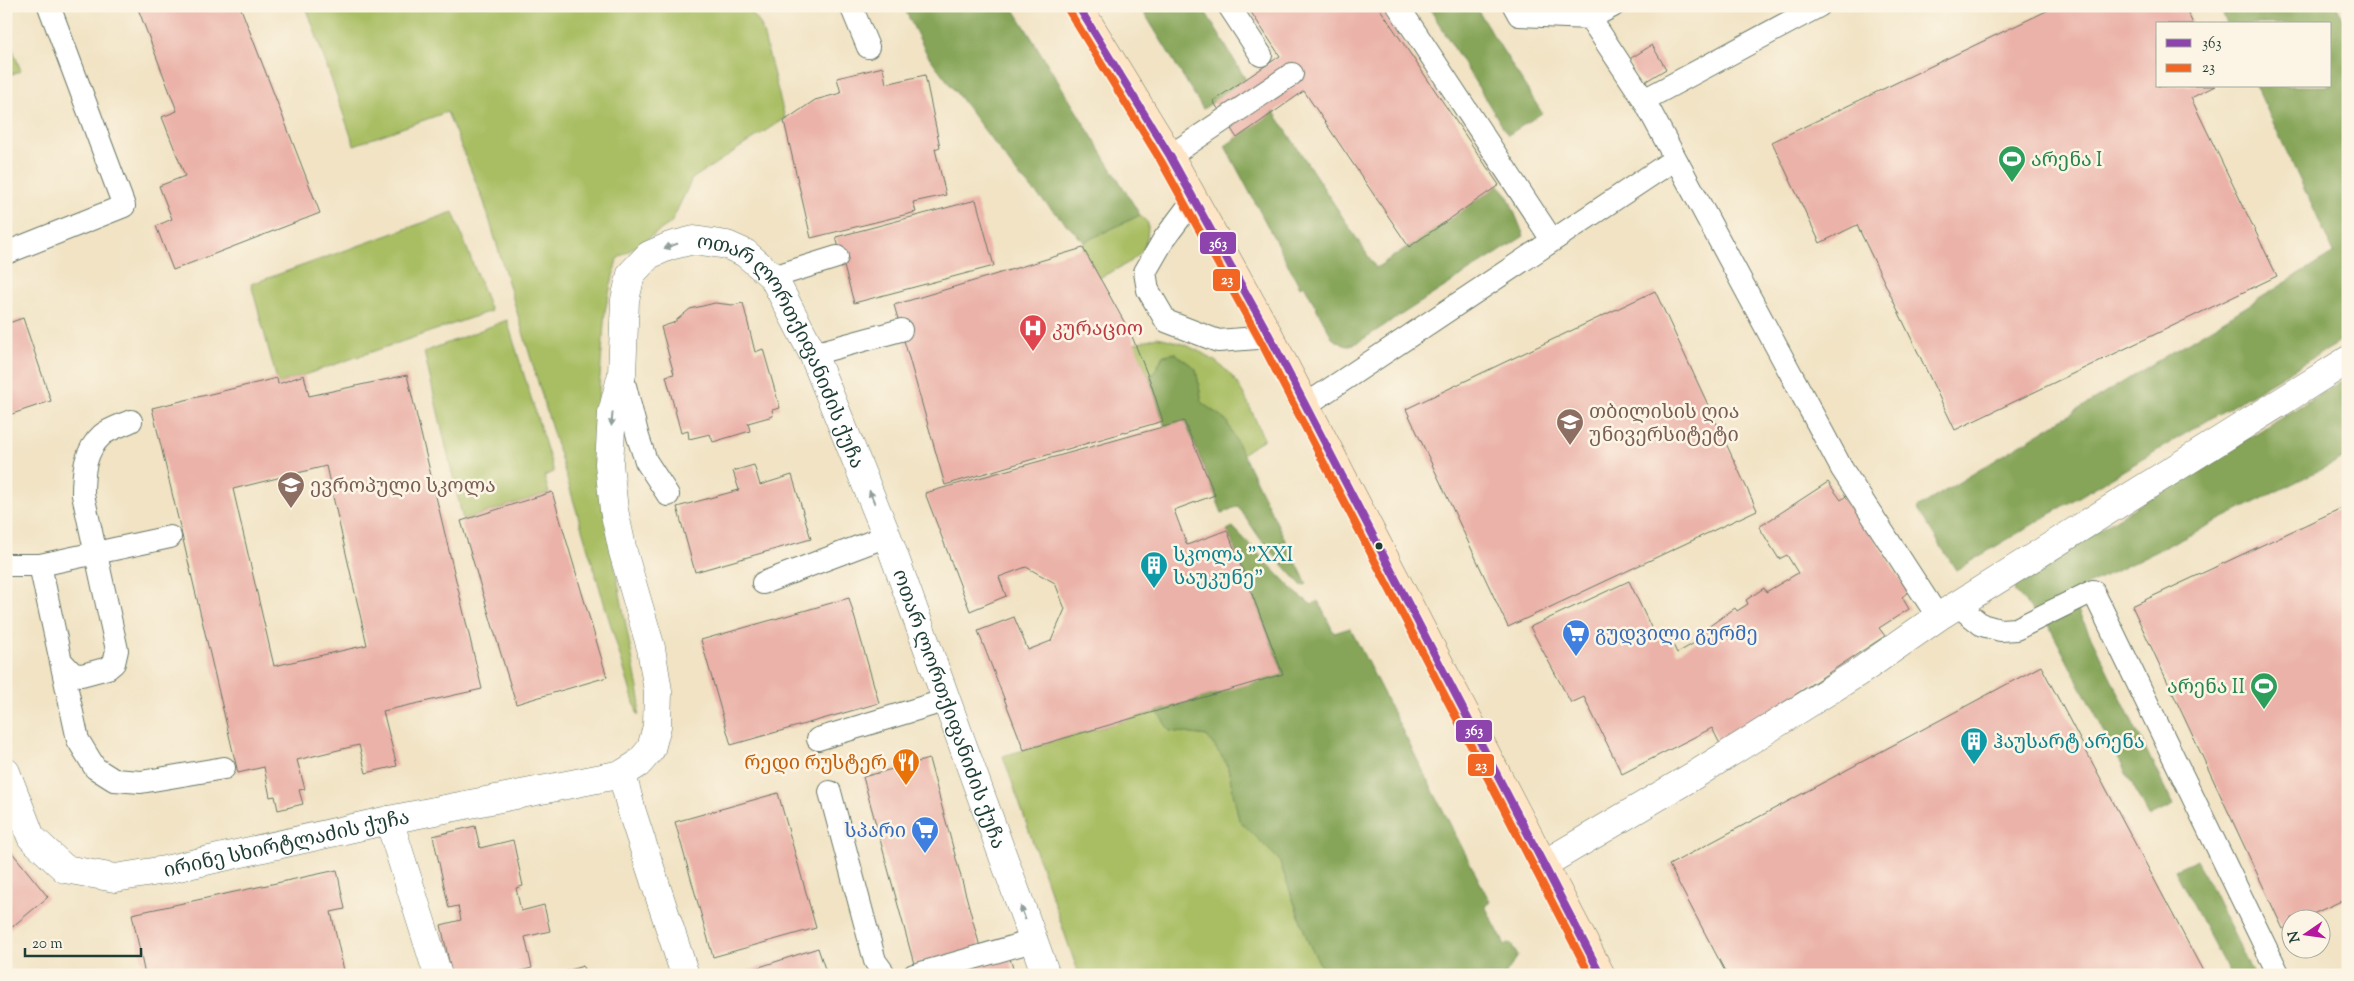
<svg xmlns="http://www.w3.org/2000/svg" width="2354" height="981" viewBox="0 0 2354 981" font-family="'Sorts Mill Goudy','Noto Serif Georgian',serif">
<style>
.green{fill:#a9be63;stroke:#647e4c}
.forest{fill:#86a559;stroke:#527146}
.building{fill:#ebb2a9;fill-rule:evenodd}
.lines{fill:none;stroke-linecap:round;stroke-linejoin:round}
.service-casing{stroke:#687766;stroke-width:24}
.minor-casing{stroke:#687766;stroke-width:29}
.secondary-casing{stroke:#687766;stroke-width:29}
.service{stroke:#fff;stroke-width:22}
.minor{stroke:#fff;stroke-width:28}
.secondary{stroke:#fde5c5;stroke-width:28}
.bus-1-casing{stroke:#fcf5e5;stroke-width:11}
.bus-2-casing{stroke:#fcf5e5;stroke-width:11}
.bus-1{stroke:#8e44ad;stroke-width:8}
.bus-2{stroke:#f26522;stroke-width:8}
.oneway{fill:#8f9e9a}
.bus-dot{fill:#1f3d34;stroke:#fcf5e5;stroke-width:2}
.labels{text-anchor:middle;stroke-width:5;stroke-linejoin:round;paint-order:stroke}
.leisure-label{font-size:20px;fill:#27864d;stroke:#fcf5e5;text-anchor:start}
.health-label{font-size:20px;fill:#be3a42;stroke:#fcf5e5;text-anchor:start}
.street-label{font-size:20px;fill:#1f3d34;stroke:#fcf5e5}
.education-label{font-size:20px;fill:#785e54;stroke:#fcf5e5;text-anchor:start}
.culture-label{font-size:20px;fill:#0d838f;stroke:#fcf5e5;text-anchor:start}
.shop-label{font-size:20px;fill:#366cbe;stroke:#fcf5e5;text-anchor:start}
.food-label{font-size:20px;fill:#c56008;stroke:#fcf5e5;text-anchor:end}
.line-badge{stroke:#fcf5e5;stroke-width:2}
.badge-label{font-size:14px;text-anchor:middle;font-weight:bold;fill:#fff}
</style>
<rect width="100%" height="100%" fill="#fcf5e5"/>
<filter id="ink" filterUnits="userSpaceOnUse"><feTurbulence type="fractalNoise" baseFrequency=".02" numOctaves="2"/><feDisplacementMap in="SourceGraphic" scale="10" xChannelSelector="R" yChannelSelector="G"/><feConvolveMatrix kernelMatrix="1 2 1 2 8 2 1 2 1" color-interpolation-filters="sRGB"/></filter>
<filter id="wash" filterUnits="userSpaceOnUse"><feTurbulence type="fractalNoise" baseFrequency=".0096" numOctaves="4" result="noise"/><feDisplacementMap in="SourceGraphic" scale="20" xChannelSelector="R" yChannelSelector="G"/><feGaussianBlur stdDeviation="1.12" result="paint"/><feColorMatrix in="noise" values="0 0 0 0 0 0 0 0 0 0 0 0 0 0 0 0 0 1.4 0 .05"/><feComposite in="paint" operator="in"/></filter>
<g filter="url(#wash)">
<rect width="100%" height="100%" fill="#f1e3c4"/>
<path class="green" d="M 306,6 L 747,6 L 761,25 L 785,118 L 692,179 L 671,223 L 617,259 L 605,311 L 594,456 L 640,699 L 638,716 L 484,202 L 447,112 L 354,145 Z
M 6,32 L 21,71 L 6,76 Z
M 453,212 L 491,311 L 278,384 L 251,284 Z
M 1140,215 L 1148,223 C 1149,259 1127,263 1099,278 L 1083,248 L 1084,242 Z
M 507,320 L 554,472 L 544,476 L 549,493 L 463,520 L 424,352 Z
M 1157,337 C 1185,342 1217,357 1235,380 C 1247,397 1255,420 1264,439 L 1242,454 L 1226,420 L 1202,403 L 1196,369 L 1175,353 L 1163,355 L 1150,381 L 1134,344 Z
M 1157,711 L 1170,731 L 1207,736 L 1227,764 L 1239,820 L 1279,860 L 1309,944 L 1326,975 L 1079,975 L 1003,756 Z"/>
<path class="forest" d="M 903,6 L 1012,6 L 1140,215 L 1084,242 L 1019,176 L 927,54 Z
M 1140,6 L 1202,6 L 1246,80 L 1203,109 Z
M 1428,6 L 1475,6 L 1542,113 L 1508,135 Z
M 2219,6 L 2337,6 L 2348,29 L 2348,337 L 1956,570 L 1917,508 L 2334,253 L 2256,86 L 2330,86 L 2330,24 L 2227,24 Z
M 1274,112 L 1376,268 L 1499,185 L 1507,194 L 1524,236 L 1357,343 L 1346,346 L 1333,339 L 1304,285 L 1300,287 L 1225,146 Z
M 1175,353 L 1196,369 L 1202,403 L 1226,420 L 1307,584 L 1302,586 L 1261,540 L 1238,506 L 1222,513 L 1185,421 L 1165,427 L 1150,381 L 1163,356 Z
M 2348,377 L 2348,456 L 2070,594 L 2173,805 L 2149,817 L 2050,628 L 2015,592 L 2013,582 Z
M 1233,527 L 1295,592 L 1312,605 L 1318,601 L 1334,633 L 1350,628 L 1490,902 L 1485,906 L 1505,945 L 1510,943 L 1518,956 L 1505,975 L 1326,975 L 1309,944 L 1279,860 L 1239,820 L 1227,764 L 1207,736 L 1170,731 L 1157,711 L 1283,673 L 1227,530 Z
M 2197,860 L 2254,975 L 2230,975 L 2175,870 Z"/>
<g id="blocks">
<path class="building" d="M 137,6 L 240,6 L 320,213 L 173,270 L 156,226 L 172,219 L 159,186 L 185,176 L 162,117 L 177,111 Z
M 1247,6 L 1378,6 L 1499,185 L 1409,247 L 1304,91 L 1237,138 L 1213,101 L 1280,56 Z
M 2057,6 L 2185,6 L 2193,24 L 2158,24 L 2158,86 L 2215,86 L 2191,98 L 2277,276 L 1955,430 L 1857,225 L 1820,243 L 1772,142 Z
M 1652,45 L 1666,69 L 1643,83 L 1628,60 Z
M 883,67 L 886,84 L 925,75 L 940,147 L 935,149 L 946,195 L 913,202 L 916,212 L 811,238 L 784,121 L 815,100 L 841,93 L 837,78 Z
M 976,200 L 994,266 L 854,303 L 836,237 Z
M 1083,248 L 1131,334 L 1150,381 L 1163,421 L 945,485 L 894,305 Z
M 1655,291 L 1757,510 L 1508,627 L 1406,409 Z
M 715,303 L 733,305 L 743,303 L 755,352 L 763,349 L 780,408 L 772,410 L 773,416 L 748,423 L 750,431 L 713,442 L 710,434 L 689,439 L 688,431 L 681,433 L 666,376 L 674,374 L 661,327 L 673,323 L 690,309 Z
M 23,318 L 51,401 L 6,416 L 6,324 Z
M 304,375 L 309,396 L 407,375 L 482,689 L 383,711 L 397,766 L 366,773 L 359,745 L 297,760 L 305,789 L 299,790 L 303,804 L 278,810 L 275,796 L 270,797 L 264,767 L 238,773 L 152,408 L 277,378 L 278,384 ZM 326,466 L 367,645 L 274,666 L 233,489 Z
M 1184,421 L 1215,495 L 1174,510 L 1187,545 L 1227,530 L 1283,674 L 1024,750 L 978,631 L 1014,617 L 1028,650 L 1051,641 L 1065,609 L 1055,583 L 1026,567 L 999,577 L 1006,596 L 970,611 L 925,493 Z
M 754,465 L 760,485 L 792,475 L 811,539 L 695,572 L 677,507 L 739,490 L 733,471 Z
M 1828,482 L 1841,500 L 1846,496 L 1861,517 L 1908,592 L 1902,597 L 1909,609 L 1879,628 L 1885,636 L 1720,744 L 1712,728 L 1622,774 L 1584,697 L 1571,703 L 1530,627 L 1629,581 L 1657,640 L 1668,634 L 1677,653 L 1705,637 L 1701,632 L 1735,608 L 1737,611 L 1748,604 L 1746,600 L 1764,588 L 1766,592 L 1798,573 L 1787,555 L 1779,559 L 1759,527 Z
M 552,492 L 607,677 L 516,704 L 461,521 Z
M 2348,505 L 2348,898 L 2304,918 L 2292,918 L 2292,925 L 2283,929 L 2132,606 Z
M 849,598 L 879,703 L 731,745 L 701,640 Z
M 2041,666 L 2205,975 L 1727,975 L 1669,865 Z
M 929,759 L 980,947 L 914,964 L 863,777 Z
M 778,793 L 816,928 L 713,957 L 675,822 Z
M 475,826 L 480,848 L 513,840 L 523,886 L 516,888 L 521,911 L 544,905 L 550,931 L 525,937 L 532,968 L 504,975 L 452,975 L 441,925 L 461,920 L 458,906 L 449,908 L 433,836 Z
M 6,845 L 48,897 L 6,932 Z
M 337,870 L 345,909 L 331,912 L 345,975 L 145,975 L 132,914 Z
M 818,948 L 827,975 L 738,975 L 738,974 Z
M 1009,955 L 1015,975 L 938,975 Z
M 583,966 L 585,975 L 557,975 L 557,974 Z"/>
</g>
</g>
<g filter="url(#ink)">
<use href="#blocks" fill-opacity="0" stroke="#687766" stroke-width="1"/>
<g class="lines">
<g class="service-casing">
<path id="service" d="M 851,6 L 868,47
M 1229,6 L 1261,55
M 1398,6 L 1552,240
M 1514,6 L 1519,15 L 1590,18
M 1613,6 L 1590,18 L 1644,100 L 1842,469 L 1938,617
M 1644,100 L 1819,6
M 1170,156 L 1292,74
M 1194,199 L 1164,239 L 1145,272 L 1148,290 L 1166,321 L 1218,341 L 1270,337
M 6,253 L 124,206 L 49,6
M 773,277 L 837,257
M 813,354 L 901,330
M 622,374 L 638,437 L 646,461 L 668,495
M 1306,405 L 1675,159
M 6,565 L 40,565 L 170,537
M 40,565 L 78,740 L 95,768 L 114,780 L 141,782 L 224,768
M 763,583 L 887,536
M 1961,603 L 1967,613 L 1982,625 L 2000,630 L 2016,629 L 2093,591 L 2279,975
M 61,661 L 73,674 L 82,675 L 108,668 L 114,663 L 117,650 L 83,495 C 83,474 84,451 102,435 C 109,429 122,425 131,421
M 818,739 L 947,700
M 830,792 L 875,961 L 885,975
M 914,975 L 1033,941"/>
</g>
<g class="minor-casing">
<g id="minor">
<path id="s1" d="M 6,772 L 31,837 L 65,869 L 115,878 L 165,870 L 389,820 L 622,774 L 638,764 L 651,749 L 657,726 L 658,691 L 651,648 L 623,552 L 614,510 L 609,464 L 612,413 L 622,374 L 625,300 L 631,274 L 649,255 L 670,246 L 694,240 L 727,245 L 745,253 L 773,277 L 813,354 L 887,536 L 1046,975"/>
<path d="M 622,774 L 632,812 L 685,975"/>
<path d="M 389,820 L 438,975"/>
<path d="M 1544,864 L 1693,776 L 1862,670 L 1938,617 L 2348,360"/>
</g>
</g>
<g class="secondary-casing">
<path id="secondary" d="M 1078,6 L 1170,156 L 1270,337 L 1601,975"/>
</g>
<use href="#service" class="service"/>
<use href="#minor" class="minor"/>
<use href="#secondary" class="secondary"/>
<g class="bus-1-casing">
<path id="bus-1" d="M 1078,6 L 1170,156 L 1270,337 L 1601,975"/>
</g>
<g class="bus-2-casing">
<path id="bus-2" d="M 1069,11 L 1161,161 L 1261,342 L 1590,975"/>
</g>
<use href="#bus-1" class="bus-1"/>
<use href="#bus-2" class="bus-2"/>
</g>
<defs><path id="oneway-solid" d="M-6-.8H1V-3.2L6.5 0L1 3.2V.8H-6Z" transform="scale(1.25)"/></defs>
<g class="oneway">
<use href="#oneway-solid" transform="translate(671 246) rotate(161)"/>
<use href="#oneway-solid" transform="translate(612 419) rotate(95)"/>
<use href="#oneway-solid" transform="translate(872 497) rotate(-112)"/>
<use href="#oneway-solid" transform="translate(1023 913) rotate(-110)"/>
</g>
</g>
<defs>
<g id="stadium-pin" transform="scale(1.4375)"><path d="M0 17L-7.5 6A9.5 9.5 0 1 1 7.5 6Z" fill="#2e9e5b" stroke="#fcf5e5"/><path d="M0-5a6.5 5 0 1 0 0 10a6.5 5 0 1 0 0-10ZM-3.5-1.8h7v3.6h-7Z" fill="#fff"/></g>
<g id="hospital-pin" transform="scale(1.4375)"><path d="M0 17L-7.5 6A9.5 9.5 0 1 1 7.5 6Z" fill="#e0444e" stroke="#fcf5e5"/><path d="M-5-5h3v3.5h4V-5h3V5h-3V1.5h-4V5h-3Z" fill="#fff"/></g>
<g id="university-pin" transform="scale(1.4375)"><path d="M0 17L-7.5 6A9.5 9.5 0 1 1 7.5 6Z" fill="#8d6e63" stroke="#fcf5e5"/><path d="M0-5L7-2L0 1L-7-2ZM-4 1L0 2.5L4 1V4Q0 6-4 4Z" fill="#fff"/></g>
<g id="school-pin" transform="scale(1.4375)"><path d="M0 17L-7.5 6A9.5 9.5 0 1 1 7.5 6Z" fill="#8d6e63" stroke="#fcf5e5"/><path d="M0-5L7-2L0 1L-7-2ZM-4 1L0 2.5L4 1V4Q0 6-4 4Z" fill="#fff"/></g>
<g id="building-pin" transform="scale(1.4375)"><path d="M0 17L-7.5 6A9.5 9.5 0 1 1 7.5 6Z" fill="#0f9aa8" stroke="#fcf5e5"/><path d="M-4-6H4V6H1V3H-1V6H-4ZM-2.5-4.3h1.7v1.8h-1.7ZM.8-4.3h1.7v1.8H.8ZM-2.5-1h1.7V.8h-1.7ZM.8-1h1.7V.8H.8Z" fill="#fff"/></g>
<g id="supermarket-pin" transform="scale(1.4375)"><path d="M0 17L-7.5 6A9.5 9.5 0 1 1 7.5 6Z" fill="#3f7fe0" stroke="#fcf5e5"/><path d="M-6-5.5h2.5l.6 2H6L4.5 2H-2.5L-4.4-4H-6ZM-1.5 3.2a1.3 1.3 0 1 0 .1 0ZM3 3.2a1.3 1.3 0 1 0 .1 0Z" fill="#fff"/></g>
<g id="restaurant-pin" transform="scale(1.4375)"><path d="M0 17L-7.5 6A9.5 9.5 0 1 1 7.5 6Z" fill="#e8710a" stroke="#fcf5e5"/><path d="M-5-6h1v4h1v-4h1v4h1v-4h1v5L-1.5 .5V6h-2V.5L-5-1ZM5-6V6H3V1.5H1.5Q1.5-4 5-6Z" fill="#fff"/></g>
</defs>
<g fill-rule="evenodd">
<use href="#stadium-pin" x="2012" y="159"/>
<use href="#hospital-pin" x="1033" y="328"/>
<use href="#university-pin" x="1570" y="422"/>
<use href="#school-pin" x="291" y="485"/>
<use href="#building-pin" x="1154" y="565"/>
<use href="#supermarket-pin" x="1576" y="633"/>
<use href="#stadium-pin" x="2264" y="686"/>
<use href="#building-pin" x="1974" y="741"/>
<use href="#restaurant-pin" x="906" y="762"/>
<use href="#supermarket-pin" x="925" y="830"/>
</g>
<circle class="bus-dot" cx="1379" cy="546" r="4.5"/>
<g class="labels">
<g class="leisure-label">
<text x="2031" y="166">არენა I</text>
<text x="2245" y="693" text-anchor="end">არენა II</text>
</g>
<g class="health-label">
<text x="1052" y="335">კურაციო</text>
</g>
<g class="street-label">
<text dy="7" stroke="none"><textPath href="#s1" startOffset="1432">ოთარ ლორთქიფანიძის ქუჩა</textPath></text>
<text dy="7" stroke="none"><textPath href="#s1" startOffset="1838">ოთარ ლორთქიფანიძის ქუჩა</textPath></text>
<text dy="7" stroke="none"><textPath href="#s1" startOffset="342">ირინე სხირტლაძის ქუჩა</textPath></text>
</g>
<g class="education-label">
<text x="1589" y="418">თბილისის ღია<tspan x="1589" dy="23">უნივერსიტეტი</tspan></text>
<text x="310" y="492">ევროპული სკოლა</text>
</g>
<g class="culture-label">
<text x="1173" y="561">სკოლა "XXI<tspan x="1173" dy="23">საუკუნე"</tspan></text>
<text x="1993" y="748">ჰაუსარტ არენა</text>
</g>
<g class="shop-label">
<text x="1595" y="640">გუდვილი გურმე</text>
<text x="906" y="837" text-anchor="end">სპარი</text>
</g>
<g class="food-label">
<text x="887" y="769">რედი რუსტერ</text>
</g>
</g>
<g class="line-badge">
<rect x="1199" y="231" width="38" height="24" rx="5" fill="#8e44ad"/>
<rect x="1212" y="268" width="29" height="24" rx="5" fill="#f26522"/>
<rect x="1455" y="719" width="38" height="24" rx="5" fill="#8e44ad"/>
<rect x="1467" y="753" width="28" height="24" rx="5" fill="#f26522"/>
</g>
<g class="badge-label">
<text x="1218" y="248">363</text>
<text x="1227" y="284">23</text>
<text x="1474" y="735">363</text>
<text x="1481" y="770">23</text>
</g>
<rect width="2354" height="981" fill="none" stroke="#fcf5e5" stroke-width="25"/>
<rect x="2156" y="22" width="175" height="65" fill="#fcf5e5" stroke="#a4ab9e"/>
<rect x="2166" y="39" width="25" height="8" fill="#8e44ad" stroke="#a4ab9e"/>
<text x="2202" y="48" font-size="15" fill="#1f3d34">363</text>
<rect x="2166" y="64" width="25" height="8" fill="#f26522" stroke="#a4ab9e"/>
<text x="2202" y="72" font-size="15" fill="#1f3d34">23</text>
<g transform="translate(2306 934) rotate(257)"><circle r="24" fill="#fcf5e5" stroke="#a4ab9e"/>
<path d="M0-4L9 19L0 12L-9 19Z" fill="#b5179e"/>
<text y="-8" font-size="14" font-weight="bold" text-anchor="middle" fill="#1f3d34">N</text>
</g>
<path d="M25 948v8h116v-8" fill="none" stroke="#1f3d34" stroke-width="2.5"/>
<text x="32" y="948" font-size="15" fill="#1f3d34" stroke="#fcf5e5" stroke-width="4" paint-order="stroke">20 m</text>
</svg>
